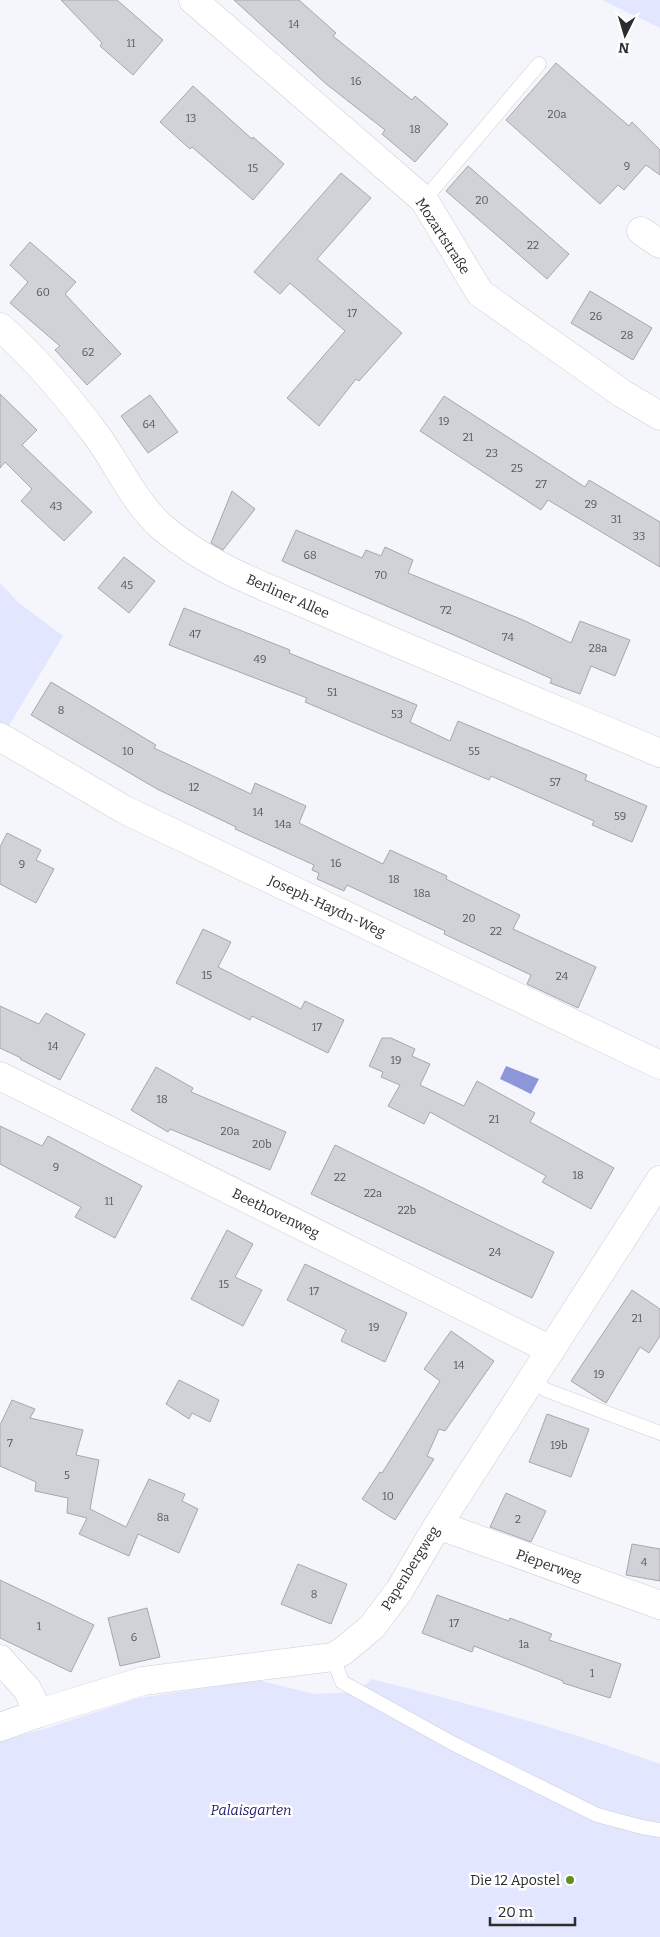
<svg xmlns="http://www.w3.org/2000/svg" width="660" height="1937" viewBox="0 0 660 1937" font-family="Bitter,serif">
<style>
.green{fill:#e2e6ff}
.water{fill:#8d96d8}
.building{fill:#d1d2d8;stroke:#a6a7ac}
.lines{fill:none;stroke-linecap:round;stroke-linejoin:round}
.service-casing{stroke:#cdced4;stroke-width:15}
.minor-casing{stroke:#cdced4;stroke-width:29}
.service{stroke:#fff;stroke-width:14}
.minor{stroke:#fff;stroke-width:28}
.poi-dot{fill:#658e1c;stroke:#fff;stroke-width:2}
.labels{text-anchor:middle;stroke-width:5;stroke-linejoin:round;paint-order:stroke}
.number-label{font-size:11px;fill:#555659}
.street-label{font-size:14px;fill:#2c2d2f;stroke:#fff}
.park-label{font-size:14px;font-style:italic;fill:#25216e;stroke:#fff}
.poi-label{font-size:14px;fill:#2c2d2f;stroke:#fff;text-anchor:end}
</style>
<rect width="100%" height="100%" fill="#f5f6fc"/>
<path class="green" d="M 602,0 L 660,0 L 660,28 Z
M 0,583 L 19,603 L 63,636 L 5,732 L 0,729 Z
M 372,1679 C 469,1704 566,1729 660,1764 L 660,1937 L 0,1937 L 0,1741 L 44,1729 L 139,1698 L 257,1680 L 314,1694 L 358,1692 Z"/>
<path class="water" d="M 506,1066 L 539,1079 L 531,1094 L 500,1079 Z"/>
<path class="building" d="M 61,0 L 117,0 L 163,40 L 133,75 L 100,46 L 102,43 Z
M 234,0 L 299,0 L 336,33 L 333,36 L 412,100 L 415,96 L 448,124 L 415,162 L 382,134 L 385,130 L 325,83 Z
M 556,63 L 629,126 L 632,122 L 660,150 L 660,175 L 646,165 L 624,190 L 618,185 L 600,204 L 506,120 Z
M 193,86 L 252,139 L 253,137 L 284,164 L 253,200 L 192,147 L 190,149 L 160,122 Z
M 468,166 L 569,254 L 547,279 L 446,191 Z
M 341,173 L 371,198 L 317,259 L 402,333 L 359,381 L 356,379 L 319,426 L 287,398 L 345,331 L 290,283 L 280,294 L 254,272 Z
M 30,242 L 76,282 L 65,294 L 121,354 L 87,385 L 55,350 L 60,346 L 10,303 L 28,282 L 10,265 Z
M 590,291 L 652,328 L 633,360 L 571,323 Z
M 0,394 L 37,430 L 22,445 L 92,512 L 64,541 L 21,501 L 32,489 L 5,462 L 0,468 Z
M 150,395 L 178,432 L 148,453 L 121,416 Z
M 444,396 L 585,487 L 589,480 L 660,522 L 660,567 L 548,500 L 541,510 L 420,431 Z
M 232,491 L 255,509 L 223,550 L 211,543 Z
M 296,530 L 362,558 L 366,550 L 381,556 L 385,547 L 413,560 L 408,573 L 523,620 L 571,643 L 580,621 L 630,640 L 615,676 L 591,666 L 580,694 L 550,683 L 552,679 L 470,642 L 282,561 Z
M 124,557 L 155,581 L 129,613 L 98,588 Z
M 184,608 L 290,650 L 289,653 L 417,705 L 410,722 L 450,741 L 458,721 L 587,775 L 585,780 L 647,806 L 632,842 L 592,825 L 594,821 L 491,776 L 489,780 L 305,702 L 307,698 L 169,645 Z
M 51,682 L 156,745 L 154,748 L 251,794 L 255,783 L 306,806 L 299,823 L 383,864 L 390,850 L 447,876 L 446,879 L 520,915 L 513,929 L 596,967 L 578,1008 L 527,984 L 531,975 L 444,934 L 445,931 L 347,885 L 344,891 L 317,879 L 319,873 L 312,870 L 314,865 L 235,829 L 236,827 L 157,789 L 31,715 Z
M 7,833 L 41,850 L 36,860 L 54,869 L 36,903 L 0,884 L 0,847 Z
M 203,929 L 231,942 L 218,967 L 301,1009 L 305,1001 L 344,1020 L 328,1053 L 252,1016 L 250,1020 L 176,983 Z
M 0,1006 L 39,1024 L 46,1013 L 85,1034 L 60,1080 L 20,1059 L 21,1058 L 0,1048 Z
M 382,1038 L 391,1038 L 415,1049 L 412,1056 L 430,1064 L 420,1085 L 464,1106 L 477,1081 L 535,1113 L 530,1122 L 614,1168 L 591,1209 L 542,1182 L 546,1176 L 430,1112 L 424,1124 L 388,1106 L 400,1085 L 381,1077 L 383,1072 L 369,1066 Z
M 156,1067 L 193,1088 L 191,1092 L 286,1132 L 270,1170 L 170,1129 L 168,1132 L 131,1110 Z
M 0,1126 L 42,1146 L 48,1136 L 142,1186 L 115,1238 L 75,1217 L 81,1207 L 0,1164 Z
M 335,1145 L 554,1252 L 532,1298 L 311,1194 Z
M 227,1230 L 253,1244 L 235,1277 L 262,1290 L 243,1326 L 191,1299 Z
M 305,1264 L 407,1313 L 385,1362 L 341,1341 L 346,1330 L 287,1300 Z
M 632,1290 L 660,1309 L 660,1336 L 649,1353 L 640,1347 L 606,1403 L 571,1381 Z
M 451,1331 L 494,1361 L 445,1431 L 439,1429 L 427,1456 L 434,1459 L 395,1520 L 362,1499 L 380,1472 L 382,1473 L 440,1381 L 424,1369 Z
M 179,1380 L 219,1400 L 210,1422 L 192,1413 L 189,1419 L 166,1404 Z
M 12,1400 L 35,1409 L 30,1418 L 83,1430 L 76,1455 L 99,1460 L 90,1509 L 126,1527 L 149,1479 L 185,1494 L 182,1501 L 198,1509 L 179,1553 L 138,1534 L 129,1556 L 79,1534 L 87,1518 L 67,1513 L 68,1498 L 35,1491 L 36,1482 L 0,1466 L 0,1425 Z
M 547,1414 L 589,1429 L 571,1477 L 529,1462 Z
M 506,1493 L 546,1511 L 531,1542 L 490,1527 Z
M 632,1544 L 660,1549 L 660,1581 L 626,1575 Z
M 298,1564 L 347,1584 L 331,1624 L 281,1604 Z
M 0,1580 L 94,1625 L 71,1672 L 0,1638 Z
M 437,1595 L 509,1621 L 510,1618 L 552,1634 L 549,1640 L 621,1664 L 610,1698 L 563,1683 L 563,1681 L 474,1646 L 472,1652 L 422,1633 Z
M 147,1608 L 160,1657 L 120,1666 L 108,1618 Z"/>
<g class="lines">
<g class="service-casing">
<path id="service" d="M 424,200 L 539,64
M 531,1380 L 546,1390 L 660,1433
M 333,1657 L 342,1682 L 454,1744 L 597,1815 L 642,1827 L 660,1830"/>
</g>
<g class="minor-casing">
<path id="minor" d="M 193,0 L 424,200 L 480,293 L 623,394 L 660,416
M 641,231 L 660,244
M 0,327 C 33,355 71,401 97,436 C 119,466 134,503 163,528 C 211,569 274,590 331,615 C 440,662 550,707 660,753
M 0,737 L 125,810 L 660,1065
M 0,1076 L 551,1350
M 438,1525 L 660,1605
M 0,1659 L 27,1689 L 39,1713
M 0,1727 L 39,1713 L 143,1681 L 333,1657 L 343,1651 L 372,1627 L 399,1591 L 438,1525 L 660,1180"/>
</g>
<use href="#service" class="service"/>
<use href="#minor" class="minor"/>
</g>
<circle class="poi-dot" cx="570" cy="1880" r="5"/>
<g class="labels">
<g class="number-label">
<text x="294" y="28">14</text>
<text x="131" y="47">11</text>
<text x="356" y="85">16</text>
<text x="557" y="118">20a</text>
<text x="191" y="122">13</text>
<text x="415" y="133">18</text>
<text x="627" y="170">9</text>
<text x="253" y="172">15</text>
<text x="482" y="204">20</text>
<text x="533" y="249">22</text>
<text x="43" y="296">60</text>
<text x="352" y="317">17</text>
<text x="596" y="320">26</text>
<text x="627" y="339">28</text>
<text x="88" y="356">62</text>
<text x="444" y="425">19</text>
<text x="149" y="428">64</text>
<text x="468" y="441">21</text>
<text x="492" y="457">23</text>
<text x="517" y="472">25</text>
<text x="541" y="488">27</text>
<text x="591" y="508">29</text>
<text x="56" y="510">43</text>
<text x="616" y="523">31</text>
<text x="639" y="540">33</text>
<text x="310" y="559">68</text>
<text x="381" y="579">70</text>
<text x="127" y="589">45</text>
<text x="446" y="614">72</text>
<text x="195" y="638">47</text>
<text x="508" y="641">74</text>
<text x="598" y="652">28a</text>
<text x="260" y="663">49</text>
<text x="332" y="696">51</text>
<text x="61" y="714">8</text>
<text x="397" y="718">53</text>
<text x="128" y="755">10</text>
<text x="474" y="755">55</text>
<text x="555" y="786">57</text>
<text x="194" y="791">12</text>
<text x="258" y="816">14</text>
<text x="620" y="820">59</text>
<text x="283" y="828">14a</text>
<text x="336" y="867">16</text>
<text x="22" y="868">9</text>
<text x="394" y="883">18</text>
<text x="422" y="897">18a</text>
<text x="469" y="922">20</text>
<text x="496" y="935">22</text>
<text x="207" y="979">15</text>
<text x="562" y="980">24</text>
<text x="317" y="1031">17</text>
<text x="53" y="1050">14</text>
<text x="396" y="1064">19</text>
<text x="162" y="1103">18</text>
<text x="494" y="1123">21</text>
<text x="230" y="1135">20a</text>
<text x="262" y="1148">20b</text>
<text x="56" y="1171">9</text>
<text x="578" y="1179">18</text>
<text x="340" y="1181">22</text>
<text x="373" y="1197">22a</text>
<text x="109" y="1205">11</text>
<text x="407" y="1214">22b</text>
<text x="495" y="1256">24</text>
<text x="224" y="1288">15</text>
<text x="314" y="1295">17</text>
<text x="637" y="1322">21</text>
<text x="374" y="1331">19</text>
<text x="459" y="1369">14</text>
<text x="599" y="1378">19</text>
<text x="10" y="1447">7</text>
<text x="559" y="1449">19b</text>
<text x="67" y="1479">5</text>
<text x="388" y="1500">10</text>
<text x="163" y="1521">8a</text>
<text x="518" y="1523">2</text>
<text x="644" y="1566">4</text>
<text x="314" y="1598">8</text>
<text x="454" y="1627">17</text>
<text x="39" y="1630">1</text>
<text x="134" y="1641">6</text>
<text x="524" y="1648">1a</text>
<text x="592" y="1677">1</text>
</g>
<g class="street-label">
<text transform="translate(443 236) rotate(57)" y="5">Mozartstraße</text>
<text transform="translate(288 596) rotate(24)" y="5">Berliner Allee</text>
<text transform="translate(327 906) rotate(25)" y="5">Joseph-Haydn-Weg</text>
<text transform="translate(276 1213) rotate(26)" y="5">Beethovenweg</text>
<text transform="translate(549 1565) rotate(20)" y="5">Pieperweg</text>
<text transform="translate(410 1568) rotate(-58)" y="5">Papenbergweg</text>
</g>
<g class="park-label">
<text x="251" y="1815">Palaisgarten</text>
</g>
<g class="poi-label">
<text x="560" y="1885">Die 12 Apostel</text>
</g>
</g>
<g transform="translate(625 35) rotate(185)" stroke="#ffffff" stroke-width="4" paint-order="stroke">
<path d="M0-4L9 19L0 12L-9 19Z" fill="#2c2d2f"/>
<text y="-8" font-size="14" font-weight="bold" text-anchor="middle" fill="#2c2d2f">N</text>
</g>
<path d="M490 1917v8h85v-8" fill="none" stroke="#2c2d2f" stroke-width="2.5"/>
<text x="498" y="1917" font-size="15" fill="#2c2d2f" stroke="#ffffff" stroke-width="4" paint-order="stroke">20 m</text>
</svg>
